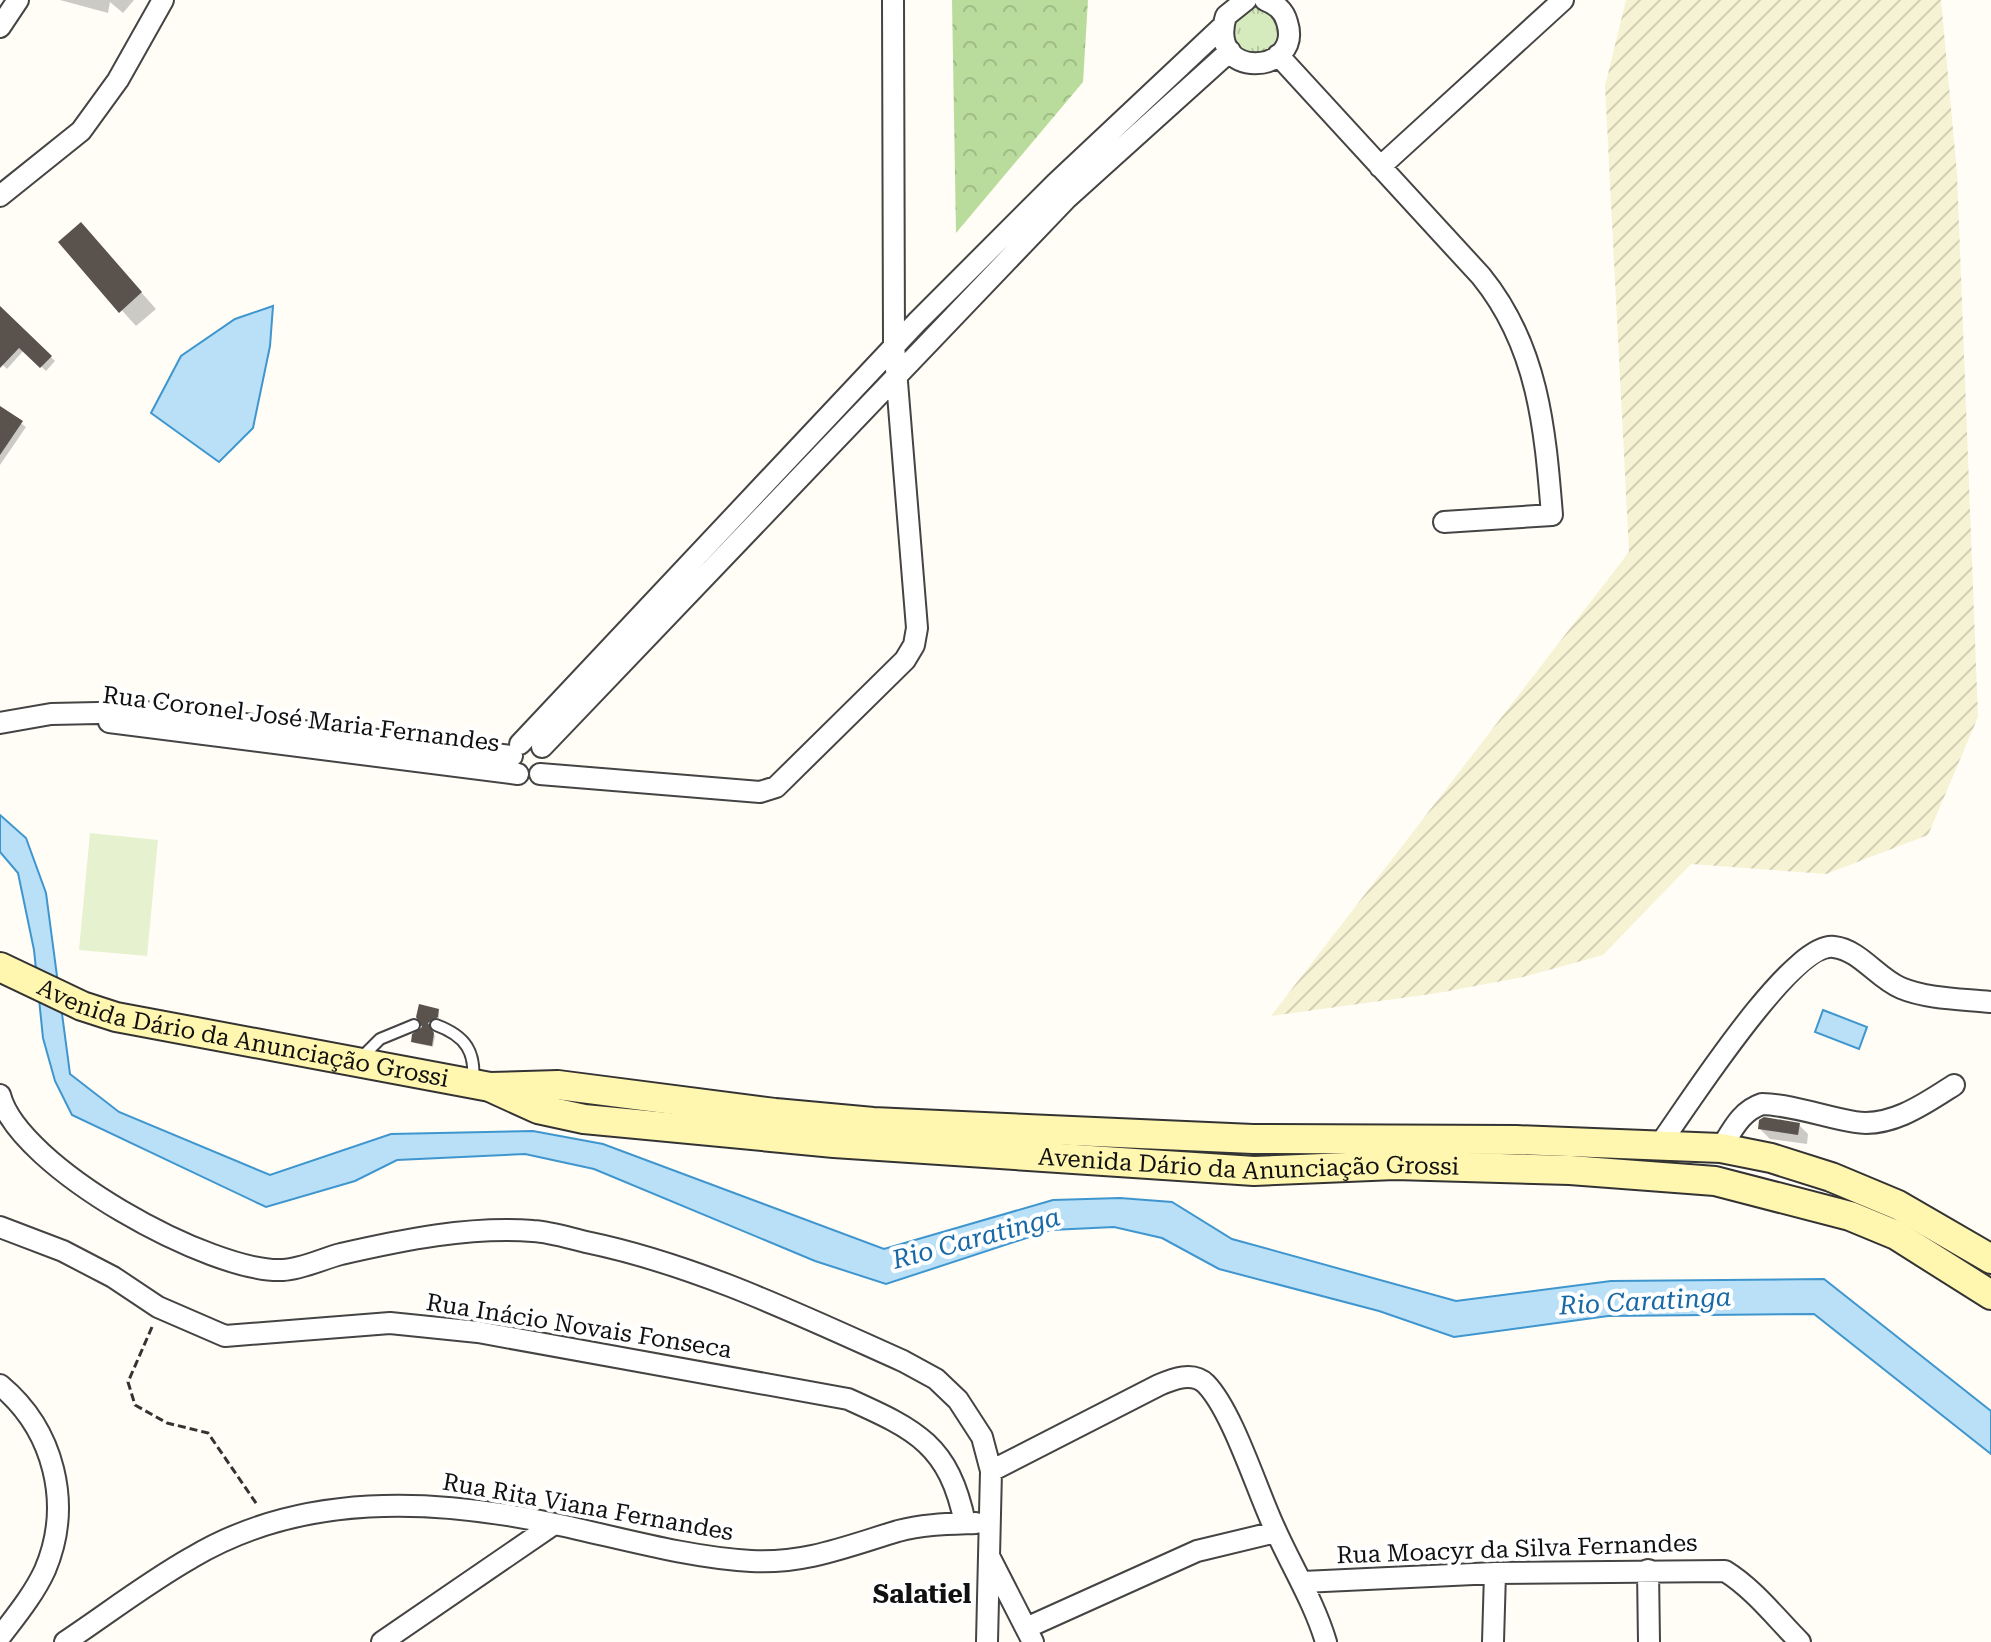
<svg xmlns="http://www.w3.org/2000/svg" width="1991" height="1642" viewBox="0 0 1991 1642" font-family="'Roboto Serif',serif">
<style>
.farmland{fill:url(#farmland-furrows)}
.grass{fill:url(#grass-tufts)}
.forest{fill:url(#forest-crowns)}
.pitch{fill:#e6f2cf}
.water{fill:#b9e0f7;stroke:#3f96cf;stroke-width:2}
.shadow{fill:#0003}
.building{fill:#5a524d}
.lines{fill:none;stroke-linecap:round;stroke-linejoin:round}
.lane-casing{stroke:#444;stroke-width:14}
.street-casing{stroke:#444;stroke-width:24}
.secondary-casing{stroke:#333;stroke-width:32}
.path{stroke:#333;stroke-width:3;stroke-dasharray:8 4;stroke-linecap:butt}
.lane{stroke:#fff;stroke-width:10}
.street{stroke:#fff;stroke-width:20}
.secondary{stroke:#fff6b0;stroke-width:28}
.labels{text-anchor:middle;stroke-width:8;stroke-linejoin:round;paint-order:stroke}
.street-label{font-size:24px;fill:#111;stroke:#fff}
.water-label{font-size:26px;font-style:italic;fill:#1768a6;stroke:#fff}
.neighbourhood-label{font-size:26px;font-weight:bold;fill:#111;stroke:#fff}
</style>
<defs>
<pattern id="farmland-furrows" width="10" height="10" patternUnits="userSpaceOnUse" patternTransform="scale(2)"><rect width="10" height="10" fill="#f6f3d4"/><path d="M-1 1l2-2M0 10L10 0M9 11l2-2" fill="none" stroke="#d2cfb5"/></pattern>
<pattern id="grass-tufts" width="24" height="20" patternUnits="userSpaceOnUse" patternTransform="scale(2)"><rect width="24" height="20" fill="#d5ebbd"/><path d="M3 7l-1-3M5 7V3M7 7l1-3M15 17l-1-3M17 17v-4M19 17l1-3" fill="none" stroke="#b6c8a1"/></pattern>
<pattern id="forest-crowns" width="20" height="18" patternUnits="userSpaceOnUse" patternTransform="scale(2)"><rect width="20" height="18" fill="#b9dc9c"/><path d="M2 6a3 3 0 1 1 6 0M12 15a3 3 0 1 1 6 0" fill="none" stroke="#9ebc85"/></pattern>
</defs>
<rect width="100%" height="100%" fill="#fffdf5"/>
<path class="farmland" d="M 1626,0 L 1941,0 L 1957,173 L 1978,717 L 1928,835 L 1826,874 L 1691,864 L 1603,955 L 1523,977 L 1438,993 L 1271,1016 L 1629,552 L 1605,86 Z"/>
<path class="grass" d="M1232 30a23 23 0 1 1 46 0a23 23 0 1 1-46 0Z"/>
<path class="forest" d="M 952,0 L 1088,0 L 1083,82 L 956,233 Z"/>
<path class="pitch" d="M 90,833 L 158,840 L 147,956 L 79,950 Z"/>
<path class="water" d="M 273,306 L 270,346 L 253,428 L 219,462 L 151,413 L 181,356 L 235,319 Z
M 0,815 L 26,838 L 46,893 L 70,1074 L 119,1112 L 270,1175 L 391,1134 L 533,1131 L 603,1144 L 884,1249 L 1053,1200 L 1120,1198 L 1172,1202 L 1232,1239 L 1456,1301 L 1611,1281 L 1824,1279 L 1991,1411 L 1991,1454 L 1814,1314 L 1608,1316 L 1454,1337 L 1379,1311 L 1219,1269 L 1162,1238 L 1114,1227 L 1051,1230 L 886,1284 L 815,1261 L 594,1169 L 525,1154 L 397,1160 L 355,1181 L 266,1207 L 72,1115 L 55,1081 L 43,1038 L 34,950 L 18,873 L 0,852 Z
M 1823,1010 L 1867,1027 L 1859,1049 L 1815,1032 Z"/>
<path class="shadow" d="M 60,0 L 134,0 L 123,13 L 110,2 L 108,13 Z
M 95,240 L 156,309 L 136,326 L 61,243 Z
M 0,309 L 55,361 L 46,371 L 24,350 L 7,369 L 0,362 Z
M 0,408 L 26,427 L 0,465 Z
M 438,1011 L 439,1019 L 428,1025 L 435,1036 L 433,1047 L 414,1043 Z
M 1799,1125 L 1808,1134 L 1807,1144 L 1770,1139 L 1760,1129 Z"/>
<path class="building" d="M 81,222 L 142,292 L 119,313 L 58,242 Z
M 0,306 L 52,356 L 40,368 L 19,348 L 0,368 Z
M 0,406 L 23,421 L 0,455 Z
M 419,1004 L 439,1009 L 438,1017 L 428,1023 L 434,1033 L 432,1046 L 411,1042 L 412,1034 L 422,1027 L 416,1017 Z
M 1764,1117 L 1800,1123 L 1798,1135 L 1758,1129 L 1759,1120 Z"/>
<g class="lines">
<g class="lane-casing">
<path id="lane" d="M 436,1025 C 466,1036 476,1052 473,1083
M 361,1058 L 380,1039 L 414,1025"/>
</g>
<g class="street-casing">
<path id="street" d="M 1246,0 L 1226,16 C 1206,81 1304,75 1287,22 C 1284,11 1276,4 1265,0
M 0,27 L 18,0
M 1278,55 L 1481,276 C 1538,346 1545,428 1552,515 L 1444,522
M 1380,167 L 1563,0
M 0,196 L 81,131 L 118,80 L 163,0
M 109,722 L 518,774
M 0,723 L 51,714 L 145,712 L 512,756
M 520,744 L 917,322 L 1056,183 L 1223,26
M 542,747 L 1067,198 L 1230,51
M 540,774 L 760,792 L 776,787 L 905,660 L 914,645 L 917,628 L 894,345 L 893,0
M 0,1095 C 18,1167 212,1274 283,1270 C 302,1269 322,1259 341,1254 C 402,1240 470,1226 533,1231 C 551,1232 569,1238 586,1242 C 697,1265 800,1315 903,1361 L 936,1379 L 958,1400 L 982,1437 L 991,1471 L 987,1642
M 1660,1144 C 1686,1108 1792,941 1834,947 C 1860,950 1877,978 1901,988 C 1927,999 1963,999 1991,1002
M 1721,1148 C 1733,1129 1741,1111 1762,1104 C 1794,1105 1824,1117 1855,1122 C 1891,1128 1926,1103 1954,1085
M 0,1227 L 63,1251 L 113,1277 L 158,1307 L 225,1336 L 390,1323 L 478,1332 L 848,1399 C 917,1430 949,1445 965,1523
M 0,1385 C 54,1430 73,1504 45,1570 C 34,1594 16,1616 0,1637
M 991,1471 L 1159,1385 C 1173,1379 1193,1371 1206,1384 C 1233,1412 1257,1491 1275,1529 C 1292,1567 1314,1602 1326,1642
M 989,1556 L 1033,1642
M 1648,1570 L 1649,1642
M 1303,1582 L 1495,1573 L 1725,1571 C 1754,1589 1776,1618 1800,1642
M 1026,1628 L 1197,1551 L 1276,1532
M 65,1642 C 107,1614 147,1583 191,1558 C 301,1492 434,1498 555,1524 C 621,1538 685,1557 751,1561 C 805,1564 848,1546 898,1531 C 924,1524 950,1524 976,1523
M 382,1642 L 554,1524
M 1493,1642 L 1495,1573"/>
</g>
<g class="secondary-casing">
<g id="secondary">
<path id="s1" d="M 0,967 L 82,1006 L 116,1017 L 490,1087 L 558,1085 L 775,1113 L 873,1122 L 1253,1139 L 1516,1140 L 1721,1148 L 1771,1158 L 1831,1177 L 1898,1205 L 1991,1259"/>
<path id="s2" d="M 494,1089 L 538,1109 L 584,1119 L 834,1143 L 1254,1171 L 1395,1165 L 1570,1170 L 1715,1181 L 1850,1216 L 1896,1235 L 1991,1295"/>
</g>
</g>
<path class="path" d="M 152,1327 L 128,1382 L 135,1405 L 167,1423 L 208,1433 L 258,1506"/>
<use href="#lane" class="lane"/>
<use href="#street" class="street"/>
<use href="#secondary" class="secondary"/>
</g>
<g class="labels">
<g class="street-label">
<text transform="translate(301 719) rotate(7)" y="8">Rua Coronel José Maria Fernandes</text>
<text dy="8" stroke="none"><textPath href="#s1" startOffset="254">Avenida Dário da Anunciação Grossi</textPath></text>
<text dy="8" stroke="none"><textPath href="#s2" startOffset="762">Avenida Dário da Anunciação Grossi</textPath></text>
<text transform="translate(579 1326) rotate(9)" y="8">Rua Inácio Novais Fonseca</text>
<text transform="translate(588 1507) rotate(10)" y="8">Rua Rita Viana Fernandes</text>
<text transform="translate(1517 1549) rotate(-2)" y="8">Rua Moacyr da Silva Fernandes</text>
</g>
<g class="water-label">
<text transform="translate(976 1238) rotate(-15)" y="9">Rio Caratinga</text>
<text transform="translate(1645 1301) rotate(-3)" y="9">Rio Caratinga</text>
</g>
<g class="neighbourhood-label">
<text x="922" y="1603">Salatiel</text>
</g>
</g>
</svg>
